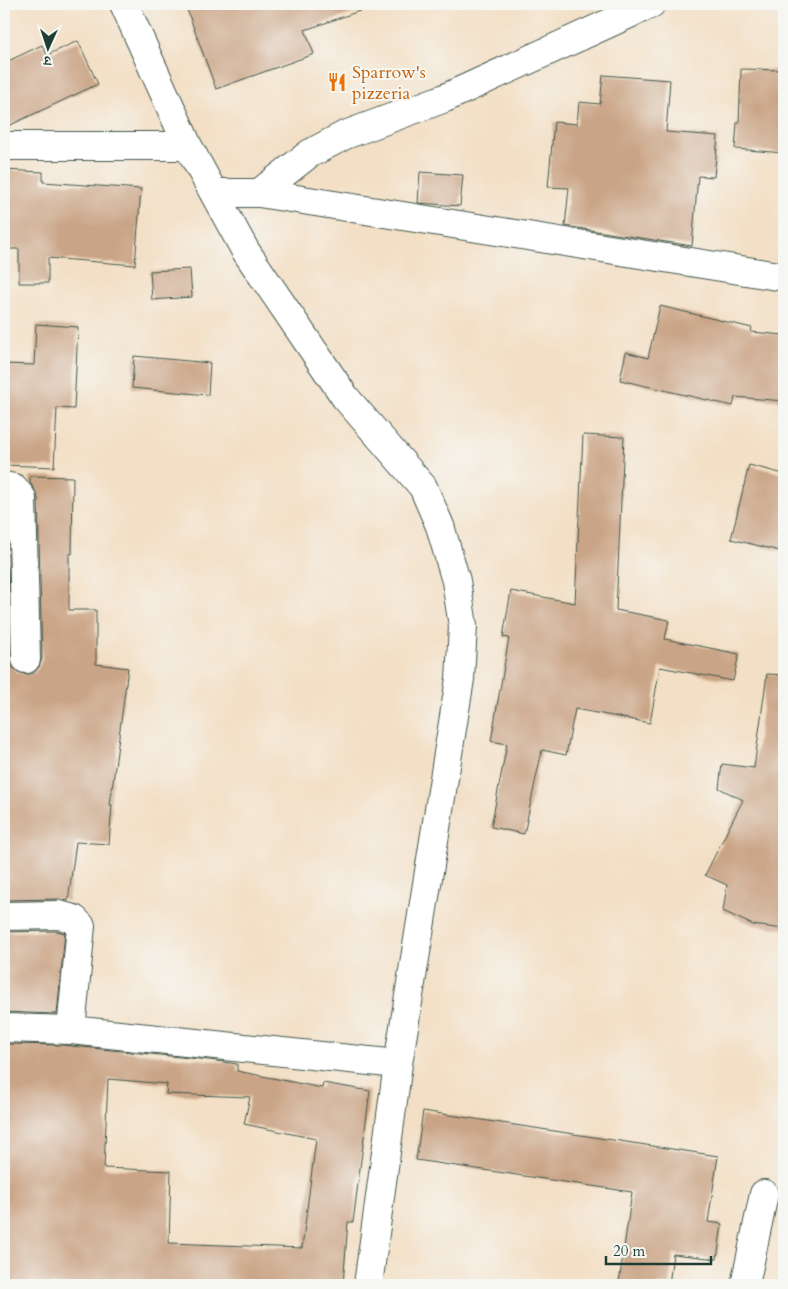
<svg xmlns="http://www.w3.org/2000/svg" width="788" height="1289" viewBox="0 0 788 1289" font-family="Cardo,'Noto Serif Devanagari',serif">
<style>
.building{fill:#caa486;fill-rule:evenodd}
.lines{fill:none;stroke-linecap:round;stroke-linejoin:round}
.street-casing{stroke:#3f554a;stroke-width:30}
.street{stroke:#fff;stroke-width:28}
.labels{text-anchor:middle;stroke-width:4;stroke-linejoin:round;paint-order:stroke}
.food-label{font-size:18px;fill:#c56008;stroke:#f6f6f2;text-anchor:start}
</style>
<rect width="100%" height="100%" fill="#f6f6f2"/>
<filter id="ink" filterUnits="userSpaceOnUse"><feTurbulence type="fractalNoise" baseFrequency=".02" numOctaves="2"/><feDisplacementMap in="SourceGraphic" scale="10" xChannelSelector="R" yChannelSelector="G"/><feConvolveMatrix kernelMatrix="1 2 1 2 8 2 1 2 1" color-interpolation-filters="sRGB"/></filter>
<filter id="wash" filterUnits="userSpaceOnUse"><feTurbulence type="fractalNoise" baseFrequency=".0096" numOctaves="4" result="noise"/><feDisplacementMap in="SourceGraphic" scale="20" xChannelSelector="R" yChannelSelector="G"/><feGaussianBlur stdDeviation="1.12" result="paint"/><feColorMatrix in="noise" values="0 0 0 0 0 0 0 0 0 0 0 0 0 0 0 0 0 1.4 0 .05"/><feComposite in="paint" operator="in"/></filter>
<g filter="url(#wash)">
<rect width="100%" height="100%" fill="#f3dfc5"/>
<g id="blocks">
<path class="building" d="M 185,4 L 367,4 L 368,8 L 305,30 L 314,54 L 216,89 Z
M 78,41 L 98,84 L 4,128 L 4,63 L 42,45 L 47,55 Z
M 741,69 L 784,70 L 784,153 L 735,149 L 737,123 L 739,123 Z
M 603,75 L 670,80 L 666,132 L 718,136 L 714,177 L 698,176 L 692,246 L 565,226 L 569,188 L 548,187 L 554,122 L 577,124 L 579,102 L 600,104 Z
M 4,170 L 43,172 L 43,182 L 141,189 L 135,265 L 48,258 L 48,283 L 19,283 L 19,249 L 4,249 Z
M 420,172 L 463,175 L 460,206 L 418,203 Z
M 190,269 L 192,297 L 152,300 L 150,271 Z
M 660,306 L 752,328 L 751,332 L 784,335 L 784,401 L 735,397 L 733,406 L 620,380 L 626,352 L 648,358 Z
M 36,324 L 78,327 L 74,409 L 57,408 L 54,467 L 4,465 L 4,364 L 34,365 Z
M 134,356 L 210,363 L 208,395 L 132,388 Z
M 583,435 L 624,437 L 616,610 L 669,620 L 665,639 L 739,654 L 733,681 L 660,667 L 650,723 L 575,709 L 566,755 L 542,750 L 524,834 L 491,827 L 507,744 L 491,741 L 509,638 L 503,637 L 511,591 L 575,603 Z
M 749,465 L 784,474 L 784,552 L 731,539 Z
M 30,476 L 73,477 L 72,554 L 69,554 L 69,610 L 96,610 L 96,664 L 128,668 L 110,805 L 112,805 L 109,844 L 76,842 L 68,901 L 59,899 L 4,900 L 4,554 L 8,554 L 10,659 L 12,667 L 18,672 L 27,675 L 34,673 L 39,667 L 42,659 L 38,498 L 34,489 L 30,483 Z
M 767,674 L 784,675 L 784,929 L 753,925 L 723,911 L 727,885 L 705,875 L 743,800 L 719,788 L 722,764 L 754,768 Z
M 57,931 L 65,933 L 57,1014 L 4,1012 L 4,932 Z
M 4,1044 L 62,1045 L 209,1060 L 237,1064 L 237,1071 L 322,1088 L 323,1083 L 370,1091 L 353,1222 L 348,1222 L 343,1285 L 4,1285 ZM 108,1079 L 167,1084 L 166,1094 L 250,1097 L 244,1124 L 316,1139 L 302,1248 L 169,1243 L 171,1171 L 104,1168 Z
M 423,1111 L 718,1156 L 708,1222 L 722,1224 L 717,1259 L 673,1254 L 669,1285 L 636,1285 L 619,1283 L 632,1192 L 416,1160 Z"/>
</g>
</g>
<g filter="url(#ink)">
<use href="#blocks" fill-opacity="0" stroke="#3f554a" stroke-width="1"/>
<g class="lines">
<g class="street-casing">
<path id="street" d="M 124,4 L 188,146 L 245,250 L 345,397 L 423,487 L 440,526 L 456,581 L 463,626 L 460,679 L 398,1064 L 368,1285
M 4,146 L 188,146
M 215,193 L 259,193 L 784,277
M 259,193 L 309,154 L 345,135 L 445,98 L 651,4
M 4,486 L 14,488 L 22,498 L 26,659
M 4,916 L 59,915 L 74,919 L 81,926 L 71,1030
M 4,1028 L 71,1030 L 398,1064
M 745,1285 L 764,1194"/>
</g>
<use href="#street" class="street"/>
</g>
</g>
<defs>
<g id="restaurant-bare" transform="scale(1.5)"><path d="M-5-6h1v4h1v-4h1v4h1v-4h1v5L-1.5 .5V6h-2V.5L-5-1ZM5-6V6H3V1.5H1.5Q1.5-4 5-6Z" fill="#e8710a" stroke="#f6f6f2" stroke-width="2.5" paint-order="stroke"/></g>
</defs>
<g fill-rule="evenodd">
<use href="#restaurant-bare" x="337" y="82"/>
</g>
<g class="labels">
<g class="food-label">
<text x="352" y="78">Sparrow's<tspan x="352" dy="21">pizzeria</tspan></text>
</g>
</g>
<rect width="788" height="1289" fill="none" stroke="#f6f6f2" stroke-width="20"/>
<g transform="translate(48 48) rotate(183)" stroke="#f6f6f2" stroke-width="4" paint-order="stroke">
<path d="M0-4L9 19L0 12L-9 19Z" fill="#1f3d34"/>
<text y="-8" font-size="14" font-weight="bold" text-anchor="middle" fill="#1f3d34">उ</text>
</g>
<path d="M606 1256v8h105v-8" fill="none" stroke="#1f3d34" stroke-width="2.5"/>
<text x="613" y="1256" font-size="15" fill="#1f3d34" stroke="#f6f6f2" stroke-width="4" paint-order="stroke">20 m</text>
</svg>
